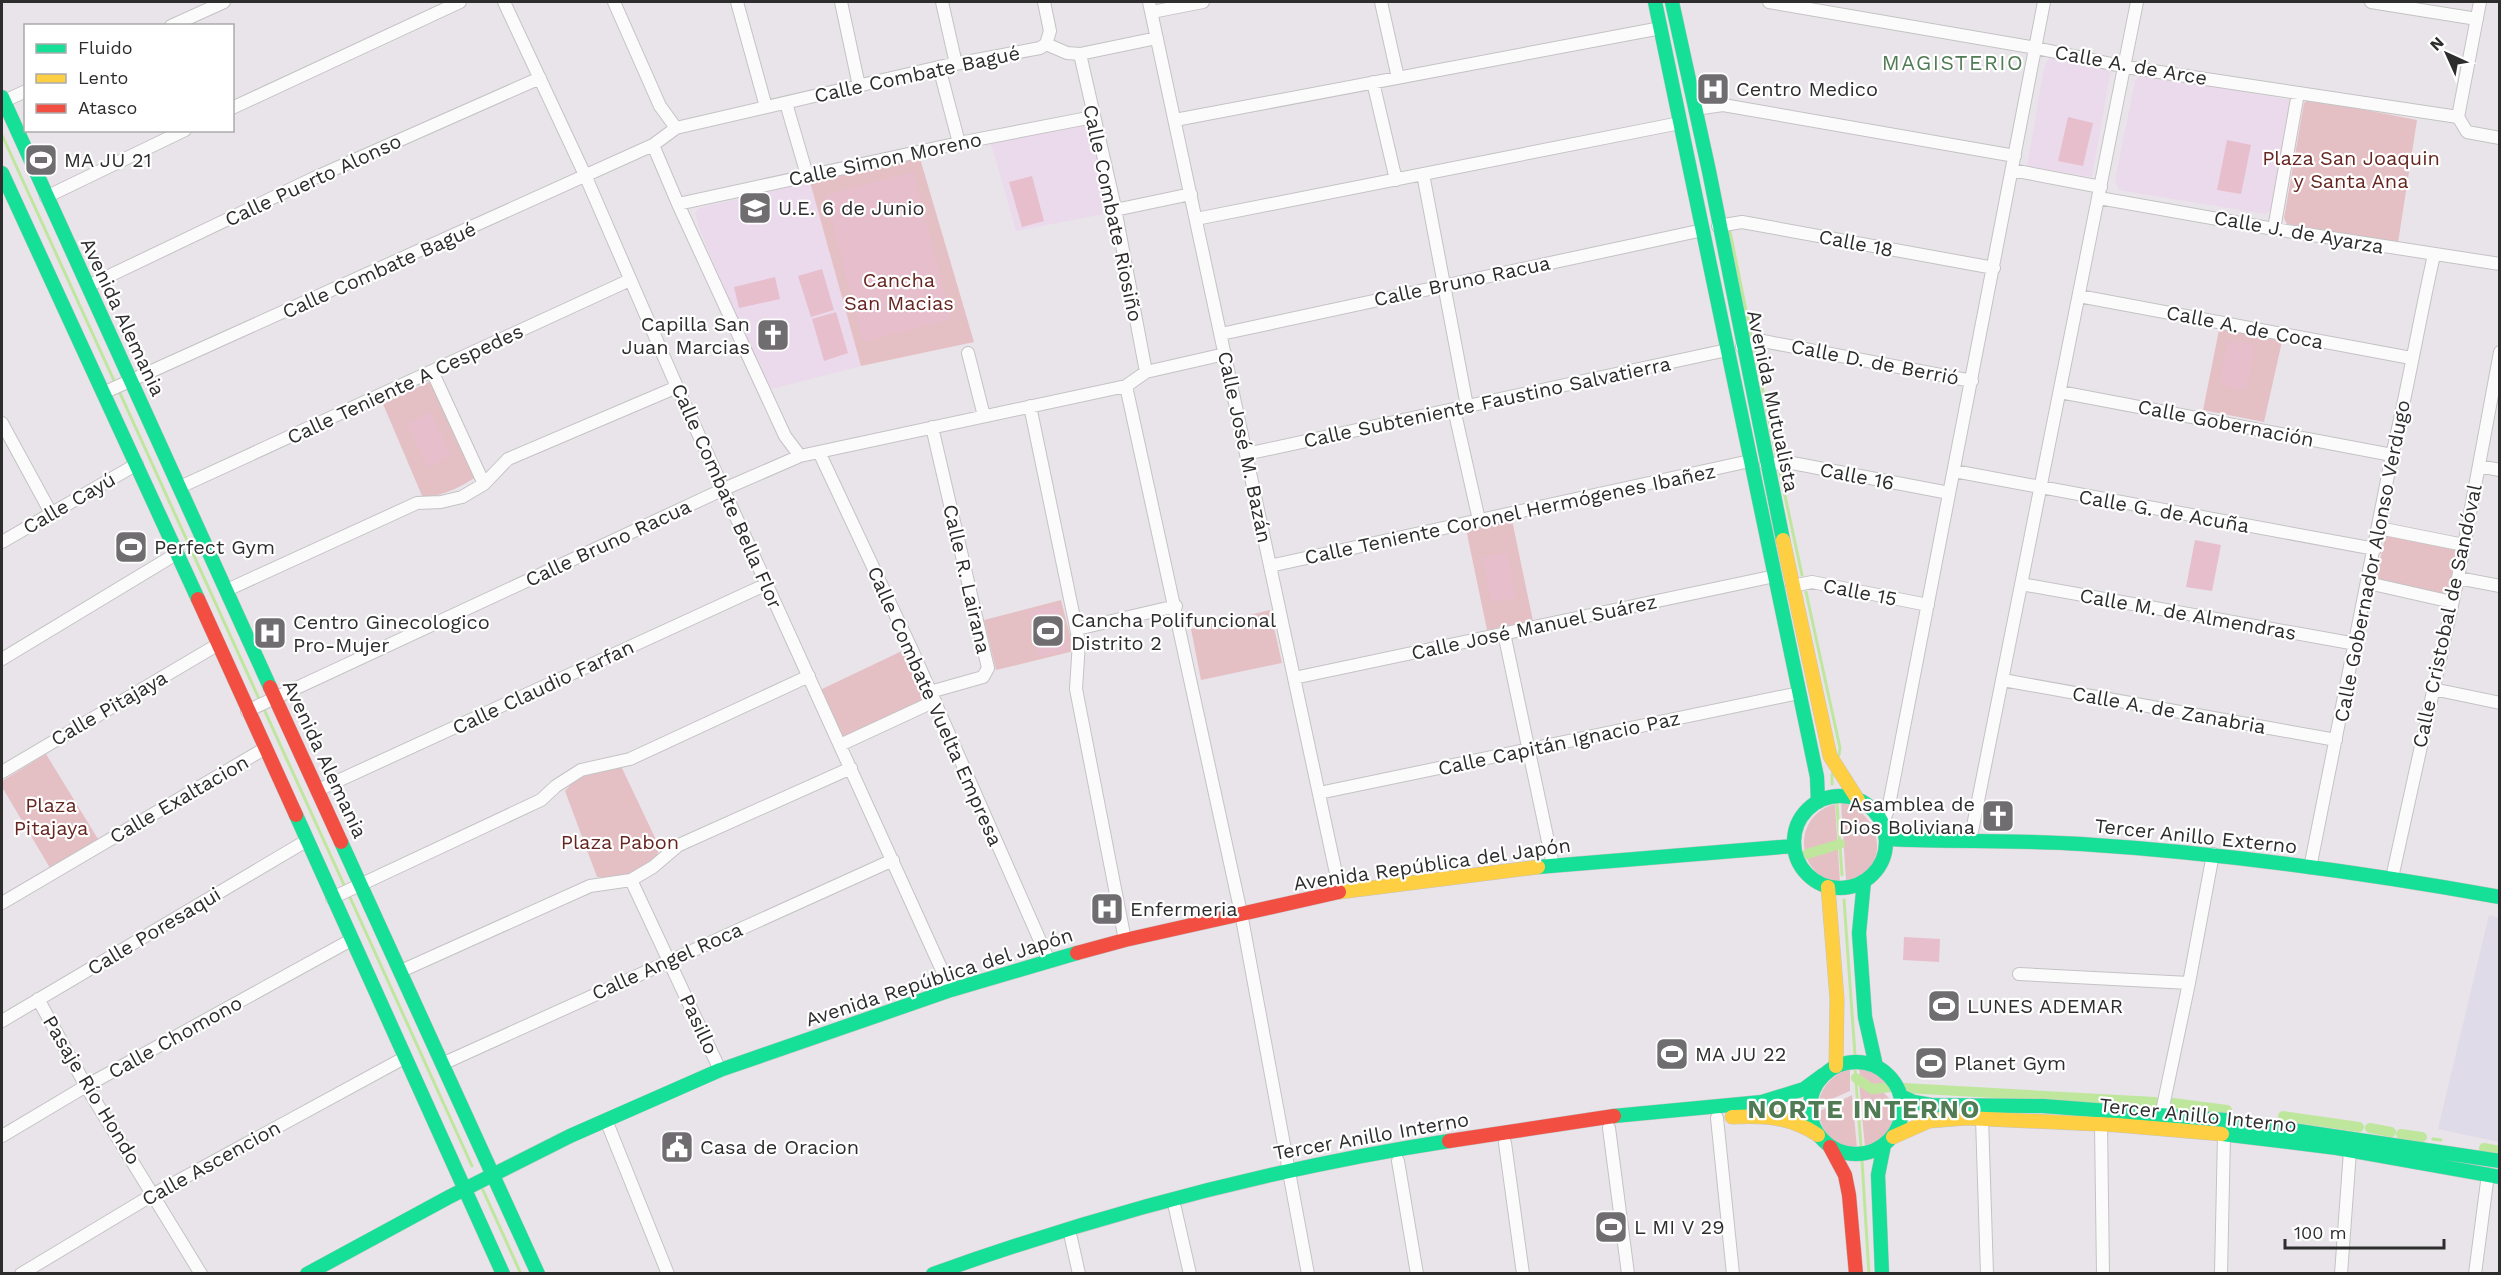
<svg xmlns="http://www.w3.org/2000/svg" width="2501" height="1275" viewBox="0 0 2501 1275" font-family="'Work Sans',sans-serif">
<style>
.education{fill:#ebdaec}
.medical{fill:#e0dbe9}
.green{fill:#e4c0c5}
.pitch{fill:#e7becc}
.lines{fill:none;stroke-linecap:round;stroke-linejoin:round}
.stream{stroke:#bfe69d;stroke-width:3}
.canal{stroke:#bfe69d;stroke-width:10}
.street-casing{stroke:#c4c3c4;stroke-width:14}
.fast-casing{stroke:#c4c3c4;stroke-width:15}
.slow-casing{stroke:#c4c3c4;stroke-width:15}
.jam-casing{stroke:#c4c3c4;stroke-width:15}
.street{stroke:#fcfbfc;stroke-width:12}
.fast{stroke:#16e098;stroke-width:14}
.slow{stroke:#ffcf43;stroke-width:14}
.jam{stroke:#f24e42;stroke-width:14}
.labels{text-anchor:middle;stroke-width:4.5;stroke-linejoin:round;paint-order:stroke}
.street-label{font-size:20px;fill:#2d2d2d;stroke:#fff}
.poi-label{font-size:20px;fill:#2d2d2d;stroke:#fff;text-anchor:start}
.park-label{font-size:20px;fill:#662520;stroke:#fff}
.neighbourhood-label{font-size:21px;letter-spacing:1.5px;fill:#507b54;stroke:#fff}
.district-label{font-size:26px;font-weight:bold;letter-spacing:1.5px;fill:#507b54;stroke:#fff}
</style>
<rect width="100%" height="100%" fill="#e9e4ea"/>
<path class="education" d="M 2049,58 L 2111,69 L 2092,177 L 2027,166 L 2044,68 Z
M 2141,74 L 2291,100 L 2273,208 L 2265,214 L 2119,190 L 2115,180 L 2135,81 Z
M 1085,121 L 1093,127 L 1109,213 L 1016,231 L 990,140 Z
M 810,182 L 861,366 L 772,389 L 765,386 L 699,228 L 695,213 L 699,208 Z"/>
<path class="medical" d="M 2489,915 L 2500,918 L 2499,1142 L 2438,1129 Z"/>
<path class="green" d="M 2309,99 L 2417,120 L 2398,243 L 2287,224 L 2284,218 L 2304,103 Z
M 919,155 L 974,342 L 861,366 L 810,182 Z
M 2220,325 L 2283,337 L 2264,422 L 2203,410 Z
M 435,379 L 480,474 C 462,487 445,495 423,498 L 383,404 Z
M 1512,520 L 1533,621 L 1487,630 L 1466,529 Z
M 2386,534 L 2454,548 L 2457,551 L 2447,597 L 2375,581 Z
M 1061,600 L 1074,651 L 996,670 L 984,620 Z
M 1270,610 L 1282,663 L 1201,680 L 1191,629 Z
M 904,650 L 931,707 L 847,747 L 820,690 Z
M 46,754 L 98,839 L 50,868 L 2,787 L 2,781 Z
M 621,766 L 658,844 C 663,873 618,878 597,877 L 565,791 C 583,770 595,770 621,766 Z
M 1841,802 C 1881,812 1893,867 1850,881 L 1846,881 Z
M 1835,804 L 1840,882 C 1796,879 1790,816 1835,804 Z
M 1850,1068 L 1850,1091 L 1818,1105 C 1821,1086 1833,1075 1850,1068 Z
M 1859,1068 L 1873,1070 L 1890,1084 C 1878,1084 1869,1086 1860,1077 Z
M 1859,1083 L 1866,1090 L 1883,1092 L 1896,1105 C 1896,1126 1887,1137 1868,1146 L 1865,1147 Z
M 1852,1095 L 1857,1148 C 1835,1146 1822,1134 1818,1112 Z"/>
<path class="pitch" d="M 2068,117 L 2093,123 L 2083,166 L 2058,161 Z
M 2227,140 L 2251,145 L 2241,194 L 2217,190 Z
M 913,172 L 951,319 L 863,342 L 825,195 Z
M 1032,176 L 1044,221 L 1022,227 L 1009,182 Z
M 822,269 L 834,310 L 811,317 L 798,276 Z
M 775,277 L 780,299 L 739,308 L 734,287 Z
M 836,312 L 848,353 L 824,361 L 812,319 Z
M 2228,340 L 2255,345 L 2246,390 L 2220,385 Z
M 430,412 L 451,455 L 428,467 L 407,424 Z
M 2195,540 L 2221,545 L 2212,591 L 2186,587 Z
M 1508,552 L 1515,598 L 1491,602 L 1483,557 Z
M 1058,605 L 1067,651 L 1038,657 L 1029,611 Z
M 1904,937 L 1940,939 L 1939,962 L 1903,960 Z"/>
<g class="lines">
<path class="stream" d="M 2,135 L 116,385
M 1730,232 L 1751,335
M 1755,352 L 1776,455
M 119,391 L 260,701
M 1779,468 L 1802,575
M 1806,592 L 1840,748 L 1839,755
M 263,707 L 345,887
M 1832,774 L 1832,784
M 1837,805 L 1842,875
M 348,893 L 472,1166
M 1844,900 L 1855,1055
M 1855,1068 L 1861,1147
M 2433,1139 L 2441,1140
M 1862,1160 L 1869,1274
M 482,1188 L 521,1274"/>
<path class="canal" d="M 1807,854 L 1840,844
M 1856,1078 L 1872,1089 L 1891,1087
M 1904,1088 L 2155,1102
M 2173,1103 L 2227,1110
M 2283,1116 L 2359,1127
M 2370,1128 L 2391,1132
M 2401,1134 L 2422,1137
M 2484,1148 L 2500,1151"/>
<g class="street-casing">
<path id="street" d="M 504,2 L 585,175 L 677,387 L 951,990
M 614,2 L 660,106 L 676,128
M 737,2 L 766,107
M 841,2 L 859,86
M 942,2 L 956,64
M 1044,2 L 1050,31 L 1046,44
M 1149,2 L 1340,892
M 1381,2 L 1398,78
M 1769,2 L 2036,48 L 2126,67 L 2458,117
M 2371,2 L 2477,19
M 1152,12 L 1203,2
M 171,26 L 224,2
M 1046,44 L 1067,53 L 1080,54 L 1157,38
M 1080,54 L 1114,203 L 1146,372
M 939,67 L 959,143
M 1373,82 L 1396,180
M 2,102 L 26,91
M 786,103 L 807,175
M 232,108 L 460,2
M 1695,109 L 1723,105 L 2015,156
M 2458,117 L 2480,2
M 2458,117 L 2467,132 L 2500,138
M 1175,120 L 1661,28
M 2012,170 L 2101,187
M 1423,174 L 1467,406
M 46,197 L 185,130
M 2099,198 L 2274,229 L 2500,264
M 678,204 L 959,143 L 1093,117
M 1115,210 L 1191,194
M 1196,219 L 1680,123
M 1718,226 L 1742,222 L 1994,268
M 2274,229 L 2298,93
M 88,286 L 314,178 L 540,78
M 2079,296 L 2411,358
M 1221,334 L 1703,230
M 1742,347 L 1763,341 L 1972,381
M 968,353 L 984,416
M 432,371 L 484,484
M 1126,386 L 1241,913 L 1308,1274
M 2060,392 L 2392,455
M 103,393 L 653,145
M 1030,406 L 1079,642 L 1076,689 L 1125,940
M 1454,409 L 1479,520
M 2,423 L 51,513
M 819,452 L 912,650 L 1049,961
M 1246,454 L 1727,350
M 800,456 L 785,436 L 678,204 L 653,145 L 676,128 L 939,67 L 1040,48 L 1046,44
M 1766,465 L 1787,462 L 1949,493
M 2479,466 L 2500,470
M 1954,471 L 2375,549
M 180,487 L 630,280
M 2379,528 L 2464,545
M 2,542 L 137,464
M 1270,566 L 1750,461
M 2458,578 L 2500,586
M 2368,583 L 2452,602
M 2021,584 L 2356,644
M 1792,586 L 1812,582 L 1928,605
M 227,590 L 417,503 L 441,502 L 462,497 L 484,484 L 508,459 L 677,387
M 1077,629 L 1176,606
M 1504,633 L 1553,865
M 2,659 L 176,554
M 1294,678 L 1775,576
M 2003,680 L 2336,740
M 2433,689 L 2500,703
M 930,692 L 983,677 L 988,668 L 932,427
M 247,711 L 724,489 L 800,456 L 1126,386 L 1146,372 L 1225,354
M 840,745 L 935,701
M 2,772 L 217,645
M 318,790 L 767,584
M 1319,793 L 1799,693
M 1882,824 L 1888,810 L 2044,2
M 1970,841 L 2137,2
M 2310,868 L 2392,455 C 2408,388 2419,321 2434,255
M 2392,878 L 2458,578 L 2500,352
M 631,880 L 720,1070
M 332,898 L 541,800 L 556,786 L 581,770 L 630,759 L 809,676
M 2,903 L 264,749
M 401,971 L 590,886 L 631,880 L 653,867 L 679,845 L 851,768
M 2019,974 L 2189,983
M 38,999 L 86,1086 L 201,1274
M 2,1021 L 306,841
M 442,1064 L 893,860
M 2161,1116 L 2189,983 L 2213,854
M 1717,1118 L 1733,1274
M 1982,1118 L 1987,1274
M 606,1120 L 668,1274
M 2101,1124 L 2103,1274
M 1609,1128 L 1628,1274
M 2,1136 L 86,1086 L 351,940
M 1505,1143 L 1523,1274
M 1398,1161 L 1417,1274
M 1175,1208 L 1190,1274
M 1071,1238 L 1079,1274
M 21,1274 L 154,1194 L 404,1058
M 2221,1274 L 2224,1135
M 2341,1274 L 2350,1151
M 2475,1274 L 2488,1174"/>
</g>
<g class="fast-casing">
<path id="fast" d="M 1655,2 L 1817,777 L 1818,802
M 1672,2 L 1709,171 L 1783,540
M 2,97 L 270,687
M 2,173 L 198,599
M1794 842a46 46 0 1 1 92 0a46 46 0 1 1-92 0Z
M 296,815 L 503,1274
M 1886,839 C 1951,842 2016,840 2081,844 C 2222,853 2361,872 2500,897
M 341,842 L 538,1274
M 1538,867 L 1794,846
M 1864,881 L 1859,933 L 1865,1017 L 1876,1066
M1810 1108a46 46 0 1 1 92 0a46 46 0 1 1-92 0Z
M 1901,1096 L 1914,1102 L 1931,1105 L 2043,1106 L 2225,1120 L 2500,1161
M 1614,1116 L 1762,1102 L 1804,1089 L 1823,1075
M 2222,1134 L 2337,1148 L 2500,1177
M 307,1274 L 449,1197 L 570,1136 L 720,1070 L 951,990 L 1077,953
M 933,1274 C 1101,1214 1273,1168 1449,1141
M 1882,1274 L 1878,1175 L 1884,1145"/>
</g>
<g class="slow-casing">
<path id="slow" d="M 1783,540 L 1830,756 L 1858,800
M 1828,887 L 1837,999 L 1836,1066
M 1339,892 L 1538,867
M 1732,1117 C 1764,1115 1791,1117 1818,1135
M 1893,1137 L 1929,1121 L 1966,1118 L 2117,1125 L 2222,1134"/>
</g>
<g class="jam-casing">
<path id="jam" d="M 198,599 L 296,815
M 270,687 L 341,842
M 1077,953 L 1125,940 L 1339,892
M 1449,1141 L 1614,1116
M 1830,1147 L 1845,1175 L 1849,1195 L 1856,1274"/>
</g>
<use href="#street" class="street"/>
<use href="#fast" class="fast"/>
<use href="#slow" class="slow"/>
<use href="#jam" class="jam"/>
</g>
<defs>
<g id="hospital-square" transform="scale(1.725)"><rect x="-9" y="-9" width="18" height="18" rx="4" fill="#6f6d6f" stroke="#fff"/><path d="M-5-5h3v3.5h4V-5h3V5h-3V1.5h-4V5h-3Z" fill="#fff"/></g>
<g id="stadium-square" transform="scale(1.725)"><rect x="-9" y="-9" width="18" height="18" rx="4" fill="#6f6d6f" stroke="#fff"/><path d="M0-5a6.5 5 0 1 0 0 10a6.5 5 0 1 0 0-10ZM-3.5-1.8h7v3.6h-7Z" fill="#fff"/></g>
<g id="school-square" transform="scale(1.725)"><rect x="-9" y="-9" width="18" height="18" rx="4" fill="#6f6d6f" stroke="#fff"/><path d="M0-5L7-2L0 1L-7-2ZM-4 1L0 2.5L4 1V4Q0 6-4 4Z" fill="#fff"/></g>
<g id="church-square" transform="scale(1.725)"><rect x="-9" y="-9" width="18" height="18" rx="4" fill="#6f6d6f" stroke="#fff"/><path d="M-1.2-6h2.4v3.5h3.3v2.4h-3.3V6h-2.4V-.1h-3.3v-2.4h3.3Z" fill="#fff"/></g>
<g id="civic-square" transform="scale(1.725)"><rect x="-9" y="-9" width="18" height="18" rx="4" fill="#6f6d6f" stroke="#fff"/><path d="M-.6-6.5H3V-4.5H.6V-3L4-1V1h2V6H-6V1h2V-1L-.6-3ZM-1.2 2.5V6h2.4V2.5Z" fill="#fff"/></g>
</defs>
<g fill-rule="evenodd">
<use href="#hospital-square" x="1713" y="89"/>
<use href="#stadium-square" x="41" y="160"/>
<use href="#school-square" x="755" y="208"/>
<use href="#church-square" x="773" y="335"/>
<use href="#stadium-square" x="131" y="547"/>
<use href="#stadium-square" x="1048" y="631"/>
<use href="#hospital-square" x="270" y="633"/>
<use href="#church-square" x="1998" y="816"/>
<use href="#hospital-square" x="1107" y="909"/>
<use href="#stadium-square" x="1944" y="1006"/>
<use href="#stadium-square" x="1672" y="1054"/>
<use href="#stadium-square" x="1931" y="1063"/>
<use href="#civic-square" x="677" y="1147"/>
<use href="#stadium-square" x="1611" y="1227"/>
</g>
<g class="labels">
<g class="street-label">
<text transform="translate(2131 65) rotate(10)" y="7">Calle A. de Arce</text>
<text transform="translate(917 74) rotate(-12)" y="7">Calle Combate Bagué</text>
<text transform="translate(885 159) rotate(-12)" y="7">Calle Simon Moreno</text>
<text transform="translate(313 180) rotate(-25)" y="7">Calle Puerto Alonso</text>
<text transform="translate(1113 213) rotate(78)" y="7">Calle Combate Riosiño</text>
<text transform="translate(2299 232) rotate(10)" y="7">Calle J. de Ayarza</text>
<text transform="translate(1856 243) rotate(11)" y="7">Calle 18</text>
<text transform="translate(379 270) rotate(-24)" y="7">Calle Combate Bagué</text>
<text transform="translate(1462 281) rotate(-12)" y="7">Calle Bruno Racua</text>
<text transform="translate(123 317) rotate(65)" y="7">Avenida Alemania</text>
<text transform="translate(2245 327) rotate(11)" y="7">Calle A. de Coca</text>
<text transform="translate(1875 362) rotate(11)" y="7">Calle D. de Berrió</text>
<text transform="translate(405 384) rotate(-25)" y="7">Calle Teniente A Cespedes</text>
<text transform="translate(1773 401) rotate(78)" y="7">Avenida Mutualista</text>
<text transform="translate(1487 402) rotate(-12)" y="7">Calle Subteniente Faustino Salvatierra</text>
<text transform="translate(2226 423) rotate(11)" y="7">Calle Gobernación</text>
<text transform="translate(1245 447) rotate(78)" y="7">Calle José M. Bazán</text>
<text transform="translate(1857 476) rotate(11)" y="7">Calle 16</text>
<text transform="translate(727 496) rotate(66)" y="7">Calle Combate Bella Flor</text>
<text transform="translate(69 503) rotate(-30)" y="7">Calle Cayú</text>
<text transform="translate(2164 511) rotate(10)" y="7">Calle G. de Acuña</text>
<text transform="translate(1510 514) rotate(-12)" y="7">Calle Teniente Coronel Hermógenes Ibañez</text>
<text transform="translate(608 543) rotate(-25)" y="7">Calle Bruno Racua</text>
<text transform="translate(2372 561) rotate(-79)" y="7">Calle Gobernador Alonso Verdugo</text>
<text transform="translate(967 579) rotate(77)" y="7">Calle R. Lairana</text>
<text transform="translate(1860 592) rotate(11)" y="7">Calle 15</text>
<text transform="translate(2188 614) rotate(10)" y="7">Calle M. de Almendras</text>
<text transform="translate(2447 616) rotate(-78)" y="7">Calle Cristobal de Sandóval</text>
<text transform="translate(1534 627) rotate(-12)" y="7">Calle José Manuel Suárez</text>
<text transform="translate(543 687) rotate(-25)" y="7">Calle Claudio Farfan</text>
<text transform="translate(935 706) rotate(66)" y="7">Calle Combate Vuelta Empresa</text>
<text transform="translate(109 708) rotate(-30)" y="7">Calle Pitajaya</text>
<text transform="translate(2169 710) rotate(10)" y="7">Calle A. de Zanabria</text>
<text transform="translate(1559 743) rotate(-12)" y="7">Calle Capitán Ignacio Paz</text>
<text transform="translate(325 759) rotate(65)" y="7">Avenida Alemania</text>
<text transform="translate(179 799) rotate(-30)" y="7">Calle Exaltacion</text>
<text transform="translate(2196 836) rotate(6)" y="7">Tercer Anillo Externo</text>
<text transform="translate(1432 864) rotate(-8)" y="7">Avenida República del Japón</text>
<text transform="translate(154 931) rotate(-31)" y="7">Calle Poresaqui</text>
<text transform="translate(667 961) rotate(-24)" y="7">Calle Angel Roca</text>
<text transform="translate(939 977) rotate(-18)" y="7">Avenida República del Japón</text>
<text transform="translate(699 1024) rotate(65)" y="7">Pasillo</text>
<text transform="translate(175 1037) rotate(-29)" y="7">Calle Chomono</text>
<text transform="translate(92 1090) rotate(59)" y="7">Pasaje Río Hondo</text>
<text transform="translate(2198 1115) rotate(6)" y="7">Tercer Anillo Interno</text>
<text transform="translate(1371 1136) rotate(-10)" y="7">Tercer Anillo Interno</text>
<text transform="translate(211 1163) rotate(-29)" y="7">Calle Ascencion</text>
</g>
<g class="poi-label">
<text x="1736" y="96">Centro Medico</text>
<text x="64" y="167">MA JU 21</text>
<text x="778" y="215">U.E. 6 de Junio</text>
<text x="750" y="331" text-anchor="end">Capilla San<tspan x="750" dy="23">Juan Marcias</tspan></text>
<text x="154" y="554">Perfect Gym</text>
<text x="1071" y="627">Cancha Polifuncional<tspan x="1071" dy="23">Distrito 2</tspan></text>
<text x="293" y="629">Centro Ginecologico<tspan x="293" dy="23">Pro-Mujer</tspan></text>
<text x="1975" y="811" text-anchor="end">Asamblea de<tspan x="1975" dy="23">Dios Boliviana</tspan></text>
<text x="1130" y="916">Enfermeria</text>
<text x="1967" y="1013">LUNES ADEMAR</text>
<text x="1695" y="1061">MA JU 22</text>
<text x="1954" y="1070">Planet Gym</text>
<text x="700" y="1154">Casa de Oracion</text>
<text x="1634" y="1234">L MI V 29</text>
</g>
<g class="park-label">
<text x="2351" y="165">Plaza San Joaquin<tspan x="2351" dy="23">y Santa Ana</tspan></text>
<text x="899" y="287">Cancha<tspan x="899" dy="23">San Macias</tspan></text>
<text x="51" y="812">Plaza<tspan x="51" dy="23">Pitajaya</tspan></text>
<text x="620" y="849">Plaza Pabon</text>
</g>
<g class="neighbourhood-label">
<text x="1953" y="70">MAGISTERIO</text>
</g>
<g class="district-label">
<text x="1864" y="1118">NORTE INTERNO</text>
</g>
</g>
<rect width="2501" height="1275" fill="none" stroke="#2d2d2d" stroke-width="6"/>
<rect x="24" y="24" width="210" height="108" fill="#ffffff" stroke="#ababab" stroke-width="1.5"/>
<rect x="36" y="44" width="30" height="9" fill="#16e098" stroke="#ababab" stroke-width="1.5"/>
<text x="78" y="54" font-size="18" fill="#2d2d2d">Fluido</text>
<rect x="36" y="74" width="30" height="9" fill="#ffcf43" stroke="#ababab" stroke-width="1.5"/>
<text x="78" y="84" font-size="18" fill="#2d2d2d">Lento</text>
<rect x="36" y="104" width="30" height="9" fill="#f24e42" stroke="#ababab" stroke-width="1.5"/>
<text x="78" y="114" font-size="18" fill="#2d2d2d">Atasco</text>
<g transform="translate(2447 54) rotate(315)" stroke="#ffffff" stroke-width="4.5" paint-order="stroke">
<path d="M0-4.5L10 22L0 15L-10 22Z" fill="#2d2d2d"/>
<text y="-9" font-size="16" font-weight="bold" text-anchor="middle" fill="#2d2d2d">N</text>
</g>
<path d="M2285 1239v9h159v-9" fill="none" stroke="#2d2d2d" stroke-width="3"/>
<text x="2294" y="1239" font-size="18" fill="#2d2d2d" stroke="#ffffff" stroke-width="4.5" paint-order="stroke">100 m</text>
</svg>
